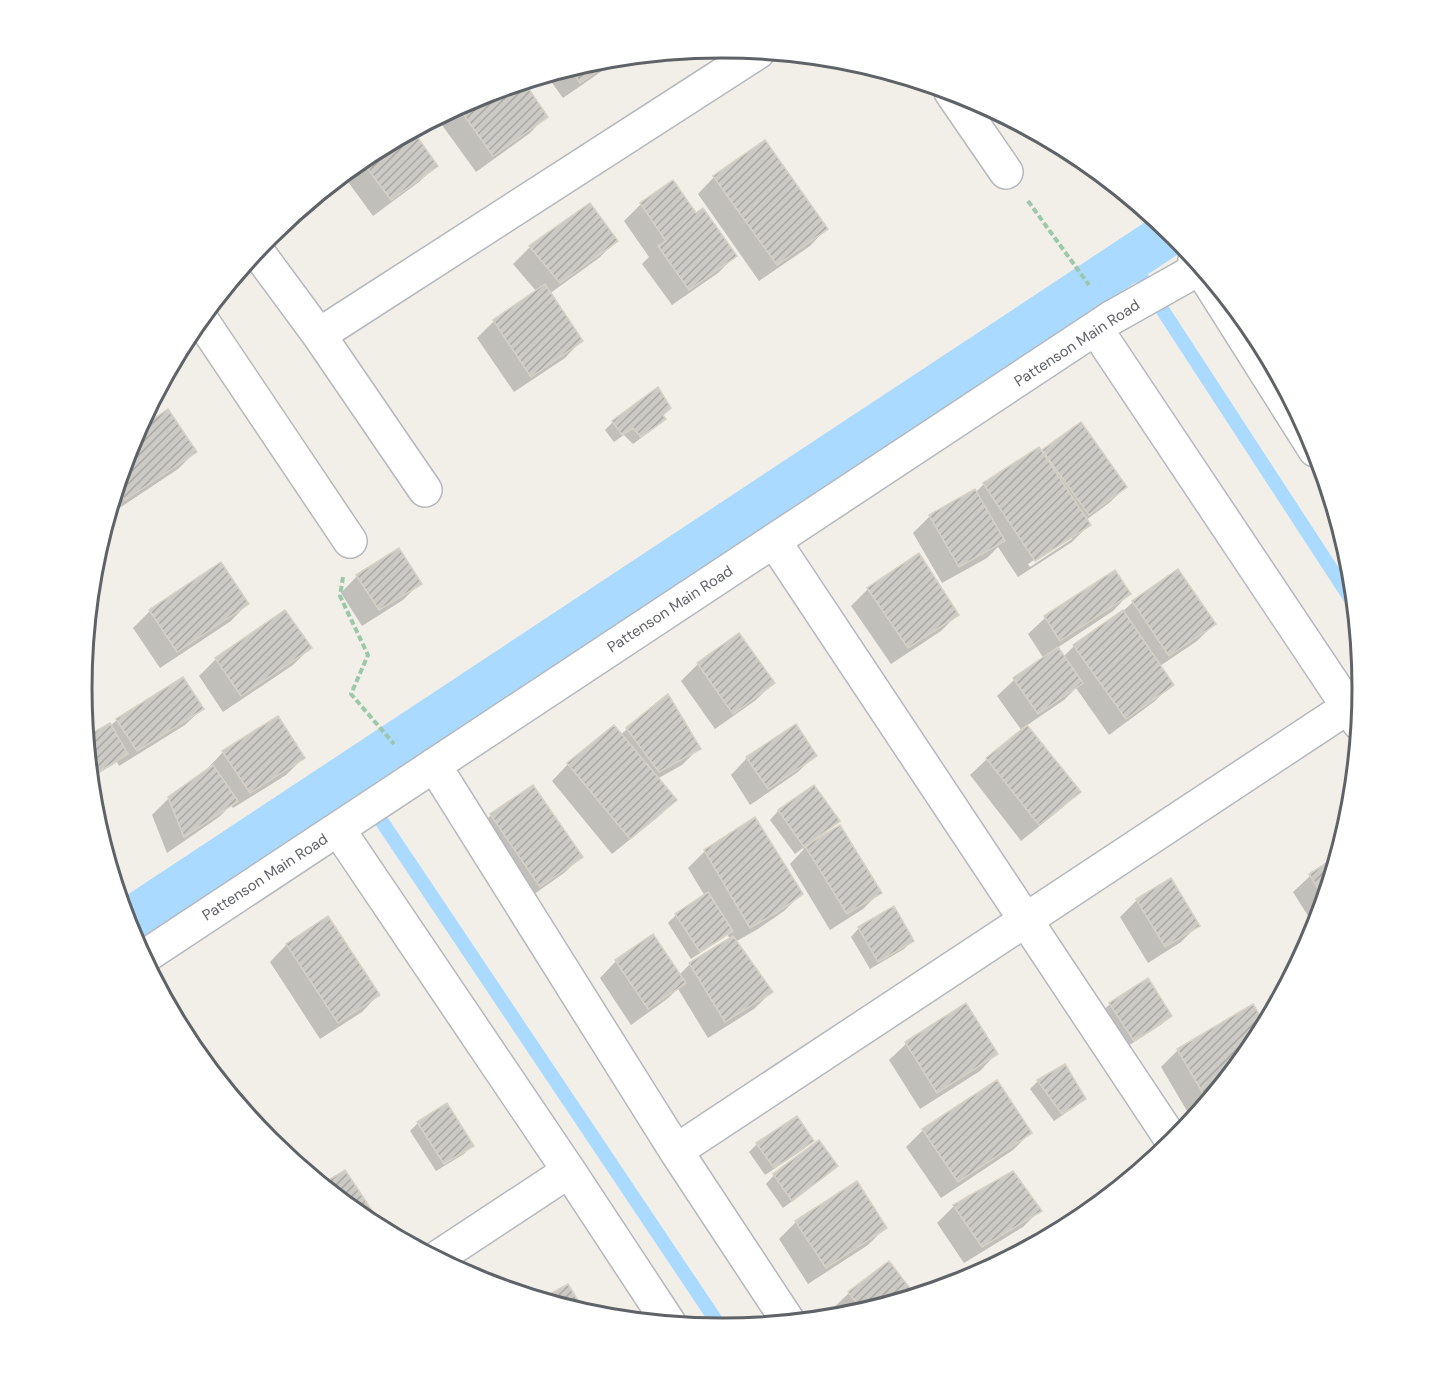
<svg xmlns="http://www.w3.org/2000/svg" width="1444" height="1376" viewBox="0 0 1444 1376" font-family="'DM Sans',sans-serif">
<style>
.shadow{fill:#0003;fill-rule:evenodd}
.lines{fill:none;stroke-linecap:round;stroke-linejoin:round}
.stream{stroke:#aadaff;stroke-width:14}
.canal{stroke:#aadaff;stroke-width:45}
.building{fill:url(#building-hatch);stroke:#d6d1c6;stroke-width:1.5}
.minor-casing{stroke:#b5b8bc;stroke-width:36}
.path{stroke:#9cc7a9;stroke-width:4;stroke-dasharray:6 3;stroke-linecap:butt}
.minor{stroke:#fff;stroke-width:33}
.labels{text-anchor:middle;stroke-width:4.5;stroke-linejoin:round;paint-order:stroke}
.street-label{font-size:15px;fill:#5f6368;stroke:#fff}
.rim{fill:none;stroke:#5f6368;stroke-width:3}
</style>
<defs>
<pattern id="building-hatch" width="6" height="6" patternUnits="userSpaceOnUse" patternTransform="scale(1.5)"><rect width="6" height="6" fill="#cccac5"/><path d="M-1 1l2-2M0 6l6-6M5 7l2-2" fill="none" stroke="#a9a8a4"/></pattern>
</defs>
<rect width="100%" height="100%" fill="#f1efe8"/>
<path class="shadow" d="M 615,59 L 602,71 L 563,98 L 547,76 L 597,60 Z
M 523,83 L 546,116 L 530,133 L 476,172 L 437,118 L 477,97 Z
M 411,132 L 436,166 L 419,182 L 373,216 L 343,175 L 367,156 Z
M 714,177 L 826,229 L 810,246 L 759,281 L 698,194 Z
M 641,204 L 735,256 L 718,273 L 672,305 L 642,264 L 649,257 L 624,221 Z
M 590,205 L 616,241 L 599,258 L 549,294 L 581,341 L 565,358 L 514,392 L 477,338 L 494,321 L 537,292 L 513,264 L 530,247 Z
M 168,411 L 195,452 L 178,469 L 109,515 L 131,443 L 136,432 Z
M 664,419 L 656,427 L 633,444 L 624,435 L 614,442 L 605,430 L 613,422 Z
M 1080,424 L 1126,487 L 1109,503 L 1086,520 L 1089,525 L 1072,542 L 1018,577 L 998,547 L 987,558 L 942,583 L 913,533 L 930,516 L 976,492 L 984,484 L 1041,453 ZM 1072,536 L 1072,539 L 1030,567 L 1028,564 Z
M 1114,572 L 1129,594 L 1113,611 L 1057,648 L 1063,657 L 1074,646 L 1121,613 L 1133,602 L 1214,624 L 1197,641 L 1160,666 L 1172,684 L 1155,701 L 1109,735 L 1076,688 L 1064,700 L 1026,726 L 1078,792 L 1062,808 L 1021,841 L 970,775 L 987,759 L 1022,731 L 997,696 L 1014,680 L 1044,659 L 1028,634 L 1045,618 Z
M 357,576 L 420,583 L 403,600 L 362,626 L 341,593 Z
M 868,589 L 958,614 L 941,631 L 891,664 L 851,606 Z
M 247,604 L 231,621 L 160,668 L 133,628 L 150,611 Z
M 739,636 L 773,683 L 756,700 L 715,729 L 681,681 L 698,664 Z
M 310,648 L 293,665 L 223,712 L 199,676 L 216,659 Z
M 667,696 L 699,748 L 682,765 L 657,779 L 675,800 L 658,817 L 612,854 L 552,781 L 568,764 L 620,735 Z
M 202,709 L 185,725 L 119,766 L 117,762 L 91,778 L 87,738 L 110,725 L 110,726 L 117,720 Z
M 223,752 L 303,758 L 286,775 L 233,808 L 231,805 L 219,817 L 167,853 L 152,815 L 169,798 L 208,771 L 207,769 Z
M 815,755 L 798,772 L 750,805 L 731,775 L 747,758 Z
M 814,787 L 838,820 L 817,838 L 880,892 L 863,909 L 830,930 L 790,864 L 804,849 L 803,848 L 795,854 L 770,820 L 778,811 Z
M 491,815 L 581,857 L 564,873 L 523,902 L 475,832 Z
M 705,851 L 801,894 L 784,911 L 758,929 L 735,942 L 771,992 L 754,1009 L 708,1038 L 678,989 L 667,999 L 631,1025 L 600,978 L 616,961 L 679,975 L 690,964 L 730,939 L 727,934 L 723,938 L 691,959 L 668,923 L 676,915 L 705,896 L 688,868 Z
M 1336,859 L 1315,927 L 1293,892 L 1310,876 Z
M 1137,900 L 1198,925 L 1181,942 L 1148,963 L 1120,917 Z
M 893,908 L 912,941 L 904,949 L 870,969 L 851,937 L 859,928 Z
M 327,918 L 378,995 L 362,1012 L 320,1039 L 270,962 L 286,945 Z
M 1110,1004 L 1170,1016 L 1162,1024 L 1125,1048 L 1102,1012 Z
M 966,1006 L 996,1054 L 980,1071 L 920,1109 L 889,1060 L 906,1044 Z
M 1252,1006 L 1254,1044 L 1199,1110 L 1190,1116 L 1161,1067 L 1178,1050 Z
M 1038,1081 L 1085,1098 L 1076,1106 L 1054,1121 L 1030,1089 Z
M 418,1123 L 472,1145 L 464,1154 L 436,1171 L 410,1131 Z
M 923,1130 L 1030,1133 L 1013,1150 L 941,1198 L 906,1147 Z
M 812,1141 L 804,1149 L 765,1175 L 749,1152 L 757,1144 Z
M 819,1142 L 837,1166 L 828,1174 L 783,1208 L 766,1184 L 774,1175 Z
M 1100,1195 L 1103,1199 L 1073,1223 L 1070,1217 L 1078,1209 Z
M 954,1206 L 1040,1210 L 1023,1227 L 964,1263 L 937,1223 Z
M 796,1222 L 885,1228 L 868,1245 L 808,1284 L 779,1239 Z
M 889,1263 L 913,1296 L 847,1316 L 838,1317 L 832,1309 L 849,1293 Z"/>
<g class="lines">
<path class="stream" d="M 1130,260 L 1354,604
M 350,774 L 721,1328"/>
<path class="canal" d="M 127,922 L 1171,232"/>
</g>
<path class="building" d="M 616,58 L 580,83 L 570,68 L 597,60 Z
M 524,82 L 548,117 L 493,156 L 458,107 L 477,97 Z
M 413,131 L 438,166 L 391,200 L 361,160 L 367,156 Z
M 765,140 L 828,229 L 777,265 L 713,176 Z
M 673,180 L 696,213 L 703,208 L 737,256 L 689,290 L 658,246 L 666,241 L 640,203 Z
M 590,203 L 618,241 L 560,283 L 529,246 Z
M 545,284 L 583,341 L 531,377 L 493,320 Z
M 658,387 L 671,408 L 663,415 L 666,419 L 641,437 L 633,428 L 622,435 L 612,421 Z
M 168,409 L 197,452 L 125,500 L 117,488 L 131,443 L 138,430 Z
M 1081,422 L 1127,487 L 1089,515 L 1042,450 Z
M 1039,447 L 1091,525 L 1035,561 L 983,483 Z
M 975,489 L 1005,541 L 959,567 L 929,515 Z
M 399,548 L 422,584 L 379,610 L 356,575 Z
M 919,553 L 959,615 L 908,648 L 867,588 Z
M 221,562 L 249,604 L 177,652 L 149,610 Z
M 1178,569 L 1216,624 L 1169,656 L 1132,601 Z
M 1115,570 L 1131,594 L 1060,641 L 1044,616 Z
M 285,610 L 312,648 L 241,696 L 215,658 Z
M 1123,610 L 1174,685 L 1126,719 L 1073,645 Z
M 739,633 L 775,683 L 733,714 L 697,663 Z
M 1058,647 L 1083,683 L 1038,714 L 1013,678 Z
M 183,677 L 204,709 L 137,751 L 116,719 Z
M 668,694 L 701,749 L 659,772 L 626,728 Z
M 278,716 L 305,758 L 250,793 L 222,751 Z
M 110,723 L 128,754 L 97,773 L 89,762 L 87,736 Z
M 796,724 L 817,756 L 768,789 L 746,757 Z
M 614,725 L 677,800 L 630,839 L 567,763 Z
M 1027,725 L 1081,792 L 1039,825 L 986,758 Z
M 213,765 L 238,801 L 184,837 L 168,797 Z
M 533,785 L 583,857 L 540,887 L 490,814 Z
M 814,785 L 840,821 L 804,847 L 778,810 Z
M 755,817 L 803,894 L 776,913 L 750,928 L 704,850 Z
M 840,825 L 882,893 L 847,914 L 805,846 Z
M 1336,857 L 1324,898 L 1309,874 Z
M 1171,878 L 1200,926 L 1165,947 L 1136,899 Z
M 708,892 L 733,931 L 700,952 L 675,914 Z
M 894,906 L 914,941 L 878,962 L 858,927 Z
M 328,916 L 380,995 L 338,1023 L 286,944 Z
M 653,934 L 686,983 L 648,1009 L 615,960 Z
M 733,936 L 773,992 L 725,1022 L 689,963 Z
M 1148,978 L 1172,1016 L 1134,1041 L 1109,1003 Z
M 966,1003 L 998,1054 L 937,1093 L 905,1042 Z
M 1253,1004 L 1265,1024 L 1254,1044 L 1207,1100 L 1177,1049 Z
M 1065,1064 L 1086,1099 L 1062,1114 L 1037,1080 Z
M 997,1080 L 1032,1133 L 958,1182 L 922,1129 Z
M 447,1103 L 474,1146 L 444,1164 L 417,1122 Z
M 797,1116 L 814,1141 L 774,1168 L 756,1143 Z
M 819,1140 L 838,1166 L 792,1201 L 773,1174 Z
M 345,1170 L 381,1224 L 378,1226 L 366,1220 L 322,1184 Z
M 1013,1171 L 1042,1211 L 982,1247 L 953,1205 Z
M 857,1181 L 887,1228 L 826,1268 L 795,1221 Z
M 1101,1193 L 1104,1198 L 1082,1216 L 1077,1208 Z
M 889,1261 L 915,1295 L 863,1311 L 848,1292 Z
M 568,1284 L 585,1312 L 541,1299 Z"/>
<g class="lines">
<g class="minor-casing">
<path id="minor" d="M 951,92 L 1006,172
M 257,251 L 319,335 L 425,490
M 1195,260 L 1315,450
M 201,319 L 350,541
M 1096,329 L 1359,723
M 319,335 L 758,52
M 774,541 L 1173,1142
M 434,765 L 676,1151 L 788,1321
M 338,829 L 569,1171 L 669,1323
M 144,957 L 1111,318 L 1184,277 L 1200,266
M 676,1151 L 1348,707
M 437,1258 L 569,1171"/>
</g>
<path class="path" d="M 1028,201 L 1089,285
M 343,577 L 340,596 L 368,655 L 351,694 L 394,744"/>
<use href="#minor" class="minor"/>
</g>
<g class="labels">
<g class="street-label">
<text transform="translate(1077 343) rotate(-33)" y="5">Pattenson Main Road</text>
<text transform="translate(670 609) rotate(-33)" y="5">Pattenson Main Road</text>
<text transform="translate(265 877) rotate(-33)" y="5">Pattenson Main Road</text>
</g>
</g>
<path d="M0 0H1444V1376H0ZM92 688a630 630 0 1 1 1260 0a630 630 0 1 1-1260 0Z" fill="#fff" fill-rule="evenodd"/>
<path class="rim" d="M92 688a630 630 0 1 1 1260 0a630 630 0 1 1-1260 0Z"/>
</svg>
